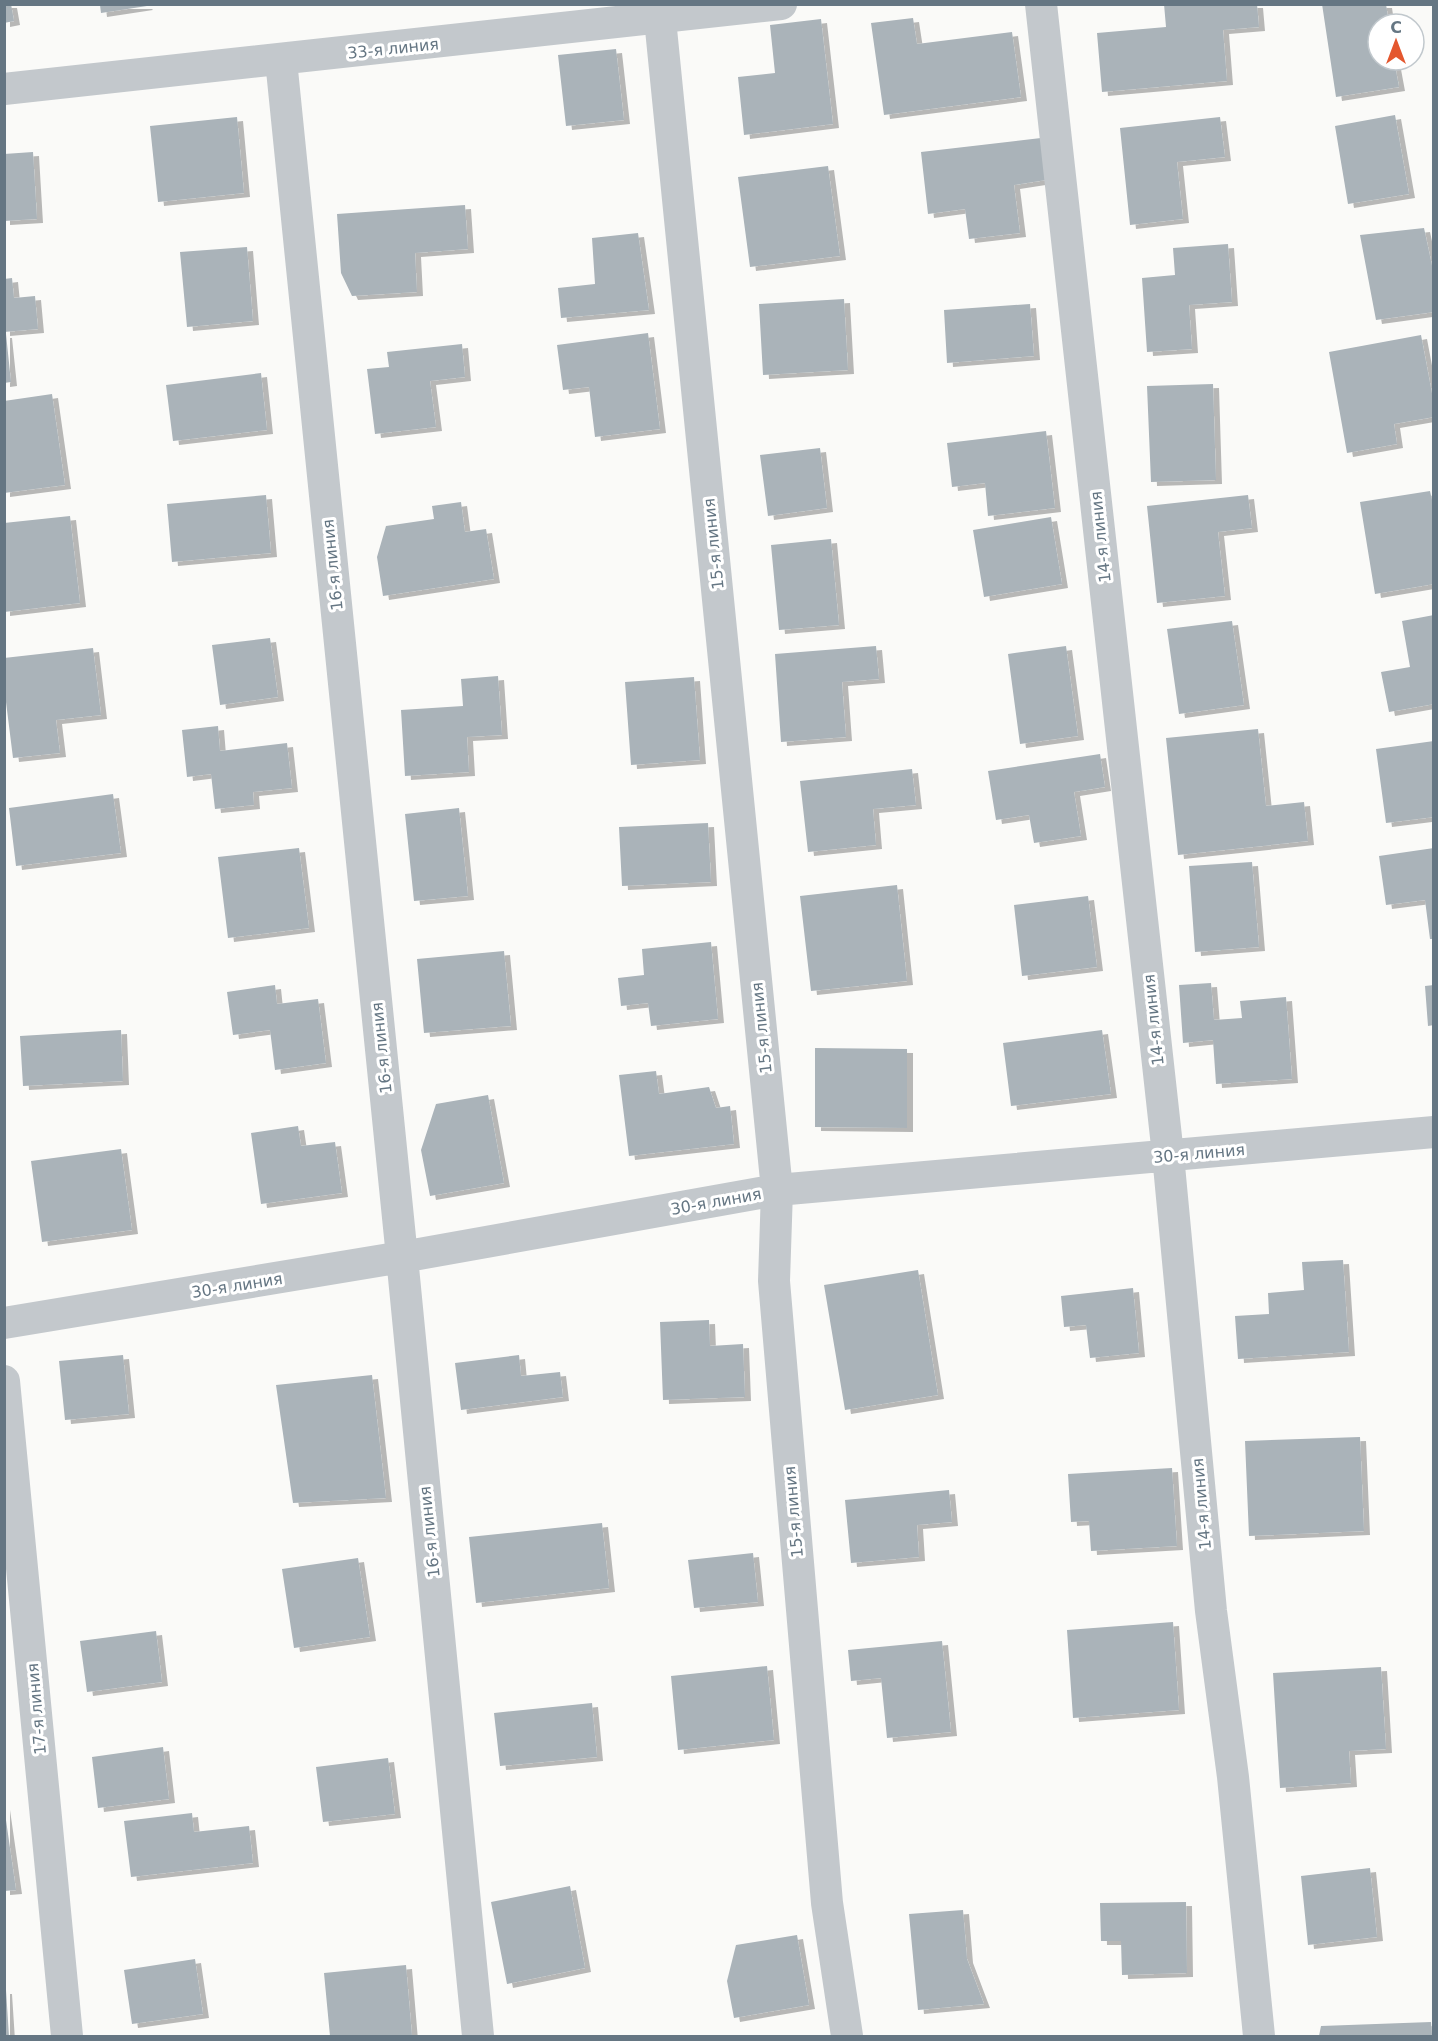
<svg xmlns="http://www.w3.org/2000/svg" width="1438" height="2041" viewBox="0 0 1438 2041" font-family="'DejaVu Sans',sans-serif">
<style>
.building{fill:#aab3b9;filter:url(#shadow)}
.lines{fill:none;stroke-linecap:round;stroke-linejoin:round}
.minor{stroke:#c3c8cc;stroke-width:32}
.labels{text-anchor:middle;stroke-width:6;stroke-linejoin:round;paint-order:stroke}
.street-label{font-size:16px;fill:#657683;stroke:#fff}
</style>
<defs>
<filter id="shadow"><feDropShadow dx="6" dy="4" stdDeviation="0" flood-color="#0004"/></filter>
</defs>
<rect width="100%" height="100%" fill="#fafaf8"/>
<path class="building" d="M 4,4 L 11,4 L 14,21 L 4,23 Z
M 1164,4 L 1257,4 L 1259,27 L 1223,30 L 1227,81 L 1102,92 L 1097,33 L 1166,27 Z
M 1322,4 L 1386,4 L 1389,24 L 1378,24 L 1378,60 L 1394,60 L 1399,87 L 1336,97 Z
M 100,5 L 146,5 L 147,6 L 101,13 Z
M 913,18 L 917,44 L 1012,32 L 1021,97 L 884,115 L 871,23 Z
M 821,19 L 833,124 L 744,135 L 738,77 L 775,73 L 770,25 Z
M 616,49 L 624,120 L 566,126 L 558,55 Z
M 1395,115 L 1409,194 L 1348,204 L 1335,126 Z
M 237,117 L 244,193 L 158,202 L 150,126 Z
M 1220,117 L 1225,157 L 1177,162 L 1183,219 L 1130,225 L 1120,128 Z
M 1041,138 L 1046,180 L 1014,185 L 1020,233 L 969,239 L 965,209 L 928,214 L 921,152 Z
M 33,152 L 37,219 L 4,221 L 4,154 Z
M 828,166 L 840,256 L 750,267 L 738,177 Z
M 465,205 L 468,249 L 415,253 L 417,292 L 352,296 L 341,273 L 337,214 Z
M 1424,228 L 1434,275 L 1434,312 L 1376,320 L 1360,235 Z
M 638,233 L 649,310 L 561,318 L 558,288 L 595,284 L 592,238 Z
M 1228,244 L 1232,302 L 1189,305 L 1192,349 L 1147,352 L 1142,278 L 1175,275 L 1173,248 Z
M 247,247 L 253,321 L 187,327 L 180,252 Z
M 12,278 L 14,298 L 35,296 L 38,329 L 4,332 L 4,279 Z
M 844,299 L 848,370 L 763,375 L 759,304 Z
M 1030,304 L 1034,356 L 947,363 L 944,310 Z
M 648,333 L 660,429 L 595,437 L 589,387 L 563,390 L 557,345 Z
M 4,334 L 6,334 L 11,382 L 4,383 Z
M 1421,335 L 1434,404 L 1434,417 L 1394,424 L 1397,444 L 1347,453 L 1329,352 Z
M 462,344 L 465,377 L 430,381 L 436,427 L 375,434 L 367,369 L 389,367 L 387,352 Z
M 261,373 L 267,430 L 173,441 L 166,385 Z
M 1213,384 L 1216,480 L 1151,482 L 1147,386 Z
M 52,394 L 65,485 L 4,493 L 4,401 Z
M 1046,431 L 1055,508 L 988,516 L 985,483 L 952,487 L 947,443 Z
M 820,448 L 827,508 L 768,516 L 760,455 Z
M 1430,491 L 1434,509 L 1434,584 L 1375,594 L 1360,502 Z
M 266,495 L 271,553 L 172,562 L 167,504 Z
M 1248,495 L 1252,528 L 1218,532 L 1225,596 L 1157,603 L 1147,506 Z
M 461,502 L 465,532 L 486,529 L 494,579 L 383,596 L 377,557 L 386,526 L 434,519 L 432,506 Z
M 70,516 L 80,603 L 4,612 L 4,523 Z
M 1051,517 L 1062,584 L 984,597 L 973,530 Z
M 831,539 L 839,625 L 779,630 L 771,545 Z
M 1434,615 L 1434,704 L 1389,712 L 1381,672 L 1410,667 L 1402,621 Z
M 1232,621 L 1244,705 L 1179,714 L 1167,629 Z
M 270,638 L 278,697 L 220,705 L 212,645 Z
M 876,646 L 879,679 L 842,682 L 846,737 L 781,742 L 775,654 Z
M 1066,646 L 1078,736 L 1020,744 L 1008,654 Z
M 93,648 L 101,715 L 56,720 L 60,753 L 13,758 L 4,686 L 4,658 Z
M 498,676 L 502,735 L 467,737 L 469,772 L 405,776 L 401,710 L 463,706 L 461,679 Z
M 694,677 L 700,760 L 631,765 L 625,682 Z
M 218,726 L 220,751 L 287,743 L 292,788 L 253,792 L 254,805 L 215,809 L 211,774 L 187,777 L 182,730 Z
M 1258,729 L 1266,806 L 1304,802 L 1308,841 L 1178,855 L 1166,738 Z
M 1434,741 L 1434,817 L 1386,823 L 1376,749 Z
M 1100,754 L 1105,787 L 1074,792 L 1081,836 L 1034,843 L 1029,815 L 996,820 L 988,771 Z
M 912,769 L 916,805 L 873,809 L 876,845 L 808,852 L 800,781 Z
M 113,794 L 121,853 L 16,866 L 9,808 Z
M 459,808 L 468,896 L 414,901 L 405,814 Z
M 708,823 L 711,882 L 622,886 L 619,827 Z
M 299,848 L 309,928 L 228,938 L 218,857 Z
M 1434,848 L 1434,939 L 1430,939 L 1425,900 L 1386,905 L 1379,856 Z
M 1252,862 L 1259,947 L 1195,952 L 1189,866 Z
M 897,885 L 907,981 L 811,991 L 800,896 Z
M 1088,896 L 1097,967 L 1022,976 L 1014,905 Z
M 711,942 L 718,1019 L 651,1026 L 648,1003 L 621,1006 L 618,978 L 644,975 L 642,949 Z
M 504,951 L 511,1026 L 424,1033 L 417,959 Z
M 1211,983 L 1214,1020 L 1242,1018 L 1240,1001 L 1286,997 L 1292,1079 L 1216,1084 L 1213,1040 L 1183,1043 L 1179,985 Z
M 275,985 L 277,1004 L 318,999 L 326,1063 L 275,1070 L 270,1030 L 233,1035 L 227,992 Z
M 1434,985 L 1434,1025 L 1428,1026 L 1425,986 Z
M 121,1030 L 123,1081 L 23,1086 L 20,1036 Z
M 1102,1030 L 1111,1094 L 1011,1106 L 1003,1043 Z
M 815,1048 L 907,1049 L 907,1128 L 815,1127 Z
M 656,1071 L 659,1094 L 709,1087 L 716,1108 L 730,1106 L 734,1144 L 629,1156 L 619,1075 Z
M 488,1095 L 504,1183 L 430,1196 L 421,1150 L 436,1104 Z
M 298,1126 L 301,1146 L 335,1142 L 342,1193 L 261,1204 L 251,1133 Z
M 121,1149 L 132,1230 L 42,1242 L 31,1161 Z
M 1343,1260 L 1349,1352 L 1238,1359 L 1235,1316 L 1269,1314 L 1268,1293 L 1304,1290 L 1302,1262 Z
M 918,1270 L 938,1395 L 845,1410 L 824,1285 Z
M 1133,1288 L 1139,1353 L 1090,1358 L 1086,1325 L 1064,1327 L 1061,1296 Z
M 709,1320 L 710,1346 L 743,1344 L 745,1397 L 663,1400 L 660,1322 Z
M 123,1355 L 129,1414 L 65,1420 L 59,1361 Z
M 519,1355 L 521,1376 L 560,1372 L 563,1397 L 461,1410 L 455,1363 Z
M 372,1375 L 386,1498 L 293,1503 L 276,1385 Z
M 1360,1437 L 1364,1531 L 1249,1536 L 1245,1441 Z
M 1172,1468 L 1177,1546 L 1091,1551 L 1089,1521 L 1071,1522 L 1068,1474 Z
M 949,1490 L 952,1522 L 917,1525 L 919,1557 L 851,1563 L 845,1500 Z
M 602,1523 L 609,1588 L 476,1603 L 469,1537 Z
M 753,1553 L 758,1602 L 694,1608 L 688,1560 Z
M 358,1558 L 370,1637 L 294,1648 L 282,1569 Z
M 1173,1622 L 1179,1710 L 1073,1718 L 1067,1630 Z
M 156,1631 L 162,1682 L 87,1692 L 80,1641 Z
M 942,1641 L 951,1732 L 887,1738 L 881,1678 L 851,1681 L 848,1650 Z
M 767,1666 L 774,1740 L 678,1750 L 671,1676 Z
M 1381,1667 L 1386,1749 L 1349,1751 L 1351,1783 L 1280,1788 L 1273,1673 Z
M 592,1703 L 597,1757 L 500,1766 L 494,1713 Z
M 163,1747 L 169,1799 L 98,1808 L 92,1757 Z
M 388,1758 L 395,1814 L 323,1822 L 316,1767 Z
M 4,1806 L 16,1890 L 4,1891 Z
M 192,1813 L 194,1832 L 249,1826 L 253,1863 L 131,1877 L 124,1821 Z
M 1370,1868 L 1377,1937 L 1308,1945 L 1301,1876 Z
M 570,1886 L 585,1968 L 507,1984 L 491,1902 Z
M 1186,1902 L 1187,1973 L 1122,1975 L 1121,1941 L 1101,1941 L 1100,1903 Z
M 963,1910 L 967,1959 L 984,2004 L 918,2010 L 909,1914 Z
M 797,1935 L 809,2005 L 734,2018 L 727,1981 L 736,1945 Z
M 195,1959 L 203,2014 L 132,2024 L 124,1970 Z
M 406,1965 L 412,2036 L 330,2036 L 324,1973 Z
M 4,1990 L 6,1990 L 9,2036 L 4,2036 Z
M 1431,2022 L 1432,2036 L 1319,2036 L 1321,2026 Z"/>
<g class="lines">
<path class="minor" d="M 1041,4 L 1168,1155 L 1211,1611 L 1233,1777 L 1259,2036
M 660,19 L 777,1190 L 774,1281 L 827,1903 L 847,2036
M 281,60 L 402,1257 L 478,2036
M 4,89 L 781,4
M 4,1323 L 402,1257 L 777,1190 L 1434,1132
M 4,1381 L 67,2036"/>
</g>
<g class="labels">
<g class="street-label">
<text transform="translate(393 48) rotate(-6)" y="6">33-я линия</text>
<text transform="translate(1100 537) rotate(-96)" y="6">14-я линия</text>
<text transform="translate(713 544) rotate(-96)" y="6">15-я линия</text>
<text transform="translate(332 565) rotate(-96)" y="6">16-я линия</text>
<text transform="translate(1153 1020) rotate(-96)" y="6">14-я линия</text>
<text transform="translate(761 1028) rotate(-96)" y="6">15-я линия</text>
<text transform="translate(381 1048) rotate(-96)" y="6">16-я линия</text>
<text transform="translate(1199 1153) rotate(-5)" y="6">30-я линия</text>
<text transform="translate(716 1201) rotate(-10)" y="6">30-я линия</text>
<text transform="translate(237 1285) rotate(-9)" y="6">30-я линия</text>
<text transform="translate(1201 1504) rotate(-95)" y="6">14-я линия</text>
<text transform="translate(793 1512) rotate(-95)" y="6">15-я линия</text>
<text transform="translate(429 1532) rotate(-96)" y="6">16-я линия</text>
<text transform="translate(36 1709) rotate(-95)" y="6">17-я линия</text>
</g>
</g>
<rect width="1438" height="2041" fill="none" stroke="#657683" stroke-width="12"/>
<g transform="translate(1396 42)"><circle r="28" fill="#ffffff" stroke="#c1c8cd" stroke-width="1.5"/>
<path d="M0-4.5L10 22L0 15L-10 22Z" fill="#e4572e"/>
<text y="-9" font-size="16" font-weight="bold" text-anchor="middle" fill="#657683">С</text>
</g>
</svg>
